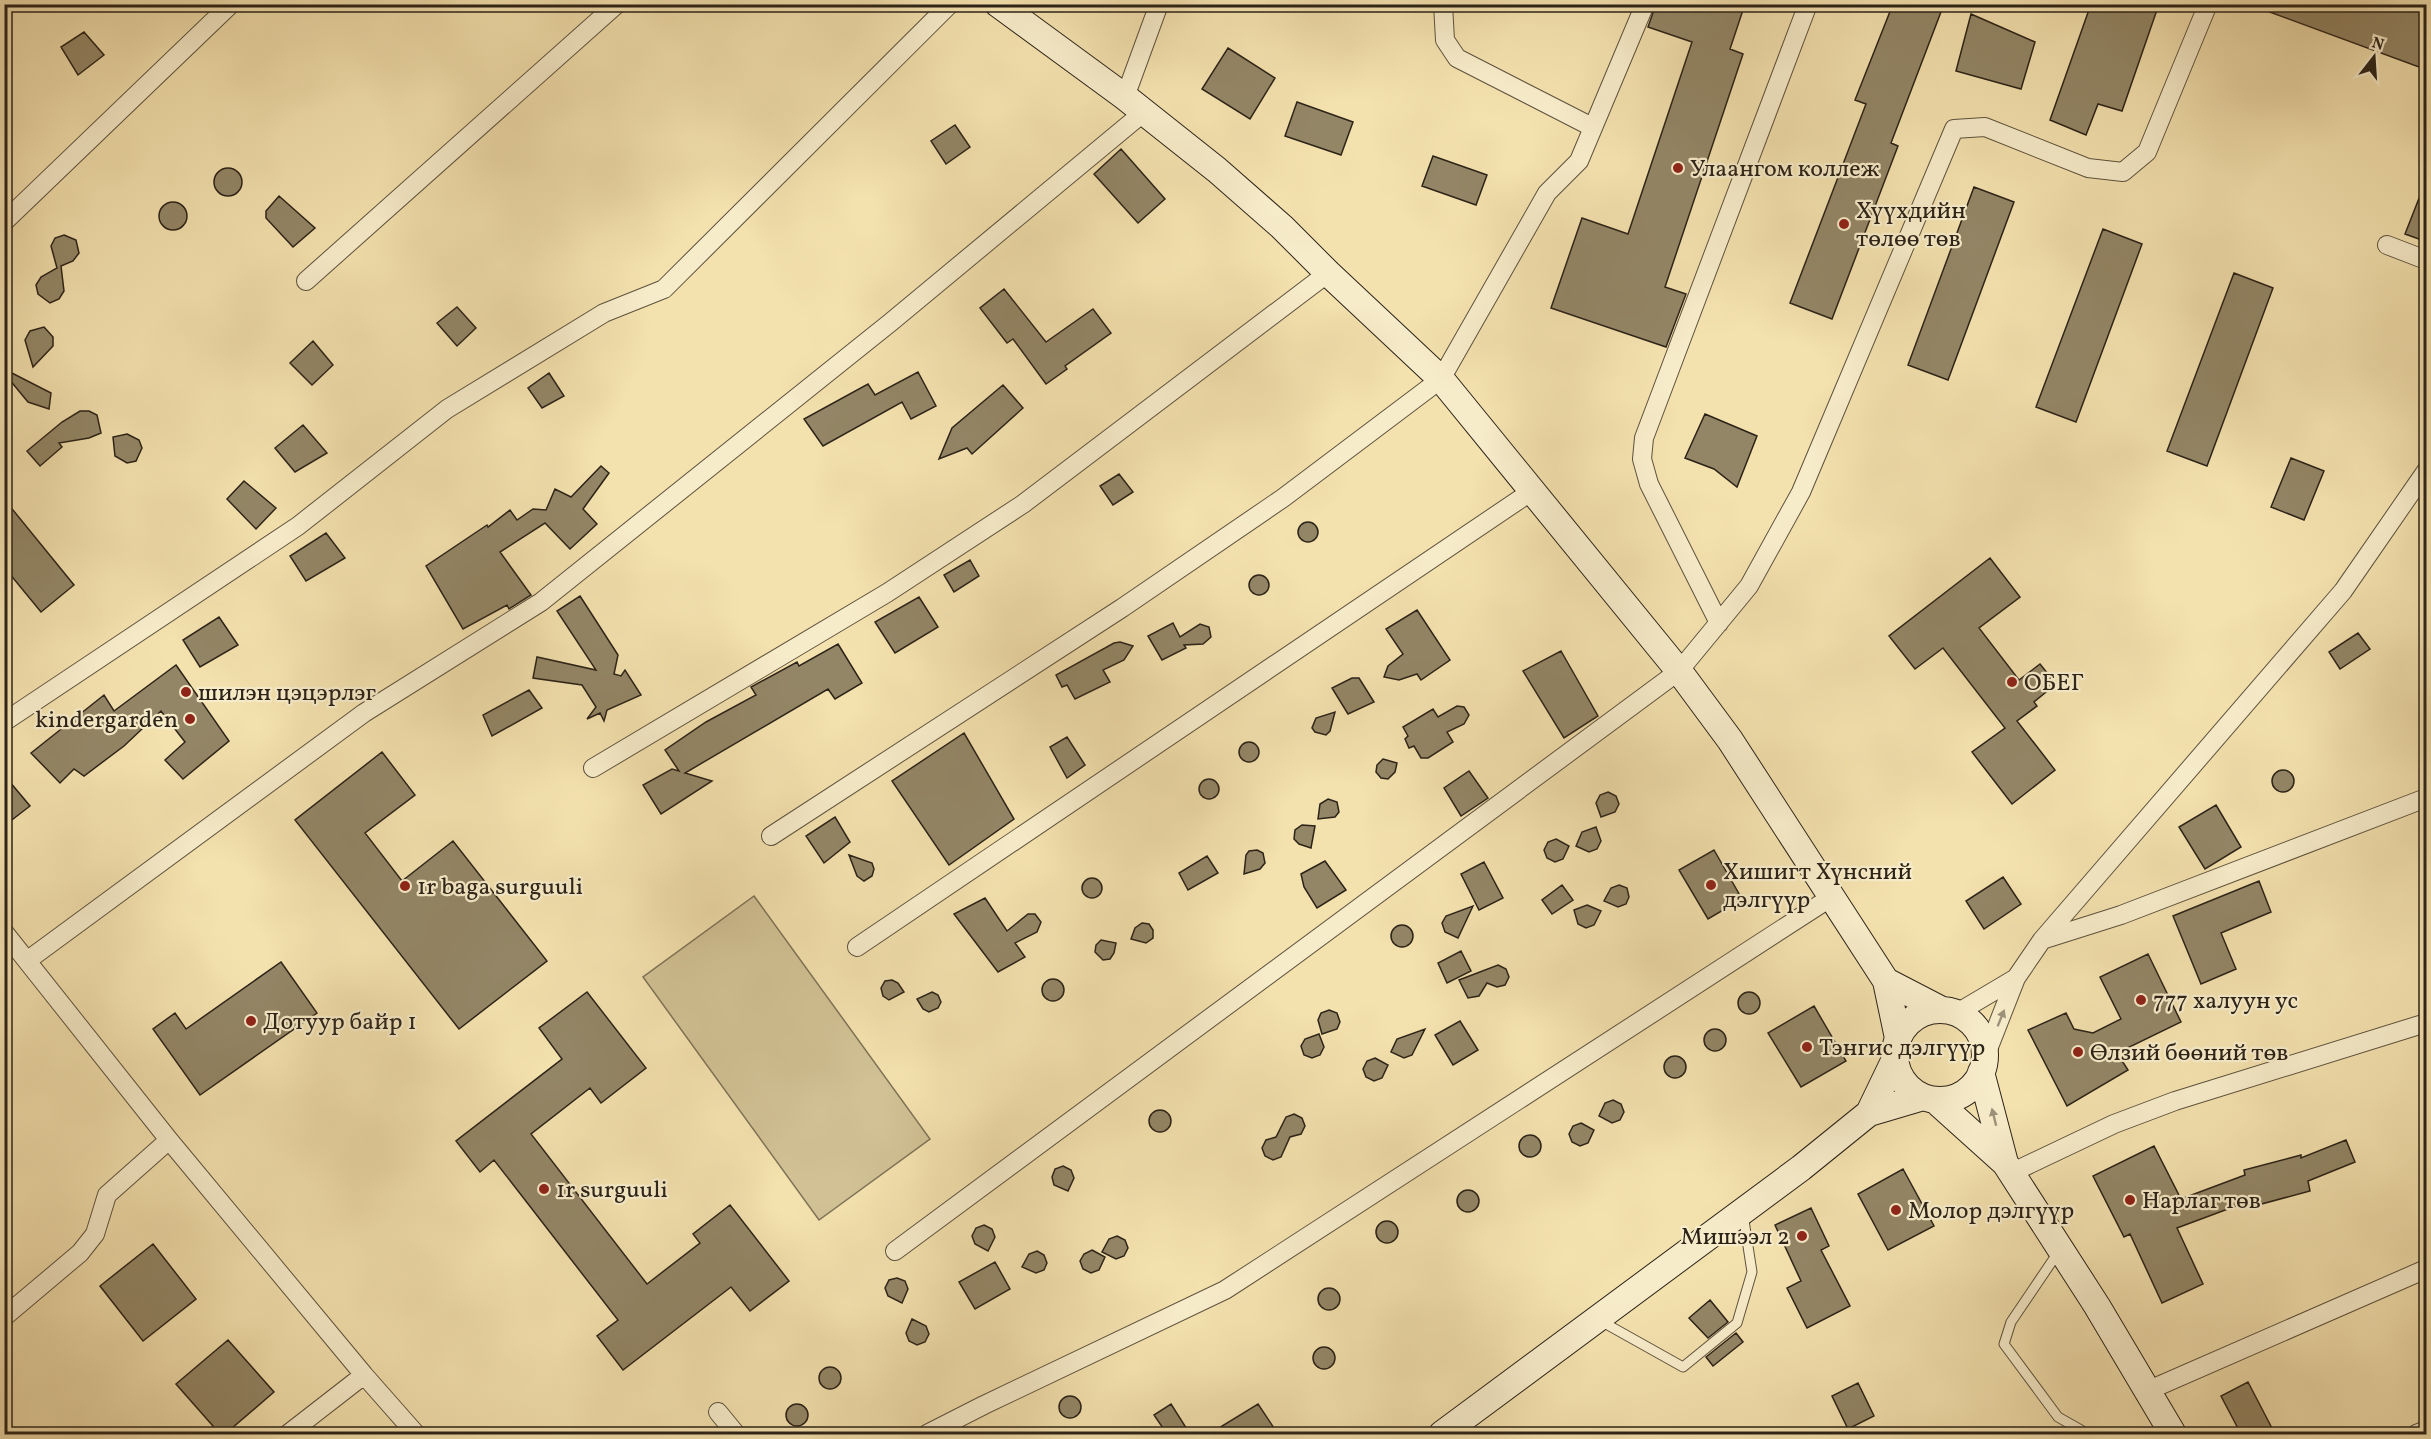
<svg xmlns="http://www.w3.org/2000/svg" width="2431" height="1439" viewBox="0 0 2431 1439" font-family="Vollkorn,serif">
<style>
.green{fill:#d1c194;stroke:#7e7256;stroke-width:1.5}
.building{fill:#938666;stroke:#2c2318;stroke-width:1.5}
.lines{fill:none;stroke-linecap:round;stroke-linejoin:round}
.lane-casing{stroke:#5e523e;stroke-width:11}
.street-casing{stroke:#5e523e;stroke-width:20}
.secondary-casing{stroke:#2c2318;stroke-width:28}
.lane{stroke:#f7ecca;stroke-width:9}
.street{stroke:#f7ecca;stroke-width:18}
.secondary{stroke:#f7ecca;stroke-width:26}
.oneway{fill:#9c927a}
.poi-dot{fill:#8f2418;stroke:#f7ecca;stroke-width:2}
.labels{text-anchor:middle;stroke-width:4.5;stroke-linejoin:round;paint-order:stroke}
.poi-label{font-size:24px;fill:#2c2318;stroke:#f7ecca;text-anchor:start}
</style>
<rect width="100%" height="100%" fill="#f3e1ae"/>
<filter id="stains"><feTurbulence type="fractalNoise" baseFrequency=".00333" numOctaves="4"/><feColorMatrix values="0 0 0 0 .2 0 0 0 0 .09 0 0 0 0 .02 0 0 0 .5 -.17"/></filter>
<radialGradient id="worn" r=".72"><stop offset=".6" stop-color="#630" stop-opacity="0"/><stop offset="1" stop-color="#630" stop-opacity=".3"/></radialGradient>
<path class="green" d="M 754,896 L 930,1139 L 819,1220 L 643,977 Z"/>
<path class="building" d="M 1656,4 L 1728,4 L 1743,10 L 1730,49 L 1743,54 L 1665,287 L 1686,294 L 1666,347 L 1551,308 L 1582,218 L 1628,234 L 1692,42 L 1648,27 Z
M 1893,4 L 1944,4 L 1891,143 L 1898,146 L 1832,319 L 1790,303 L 1866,104 L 1855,100 Z
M 2091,4 L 2159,4 L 2122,111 L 2098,104 L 2086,135 L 2050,120 Z
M 2256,4 L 2427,4 L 2427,70 L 2256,7 Z
M 1971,14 L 2035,42 L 2021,89 L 1956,71 Z
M 84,32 L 104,55 L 78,75 L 61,47 Z
M 1228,48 L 1275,78 L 1250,119 L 1202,89 Z
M 1297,102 L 1353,122 L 1341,155 L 1285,136 Z
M 955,125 L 970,147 L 946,164 L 931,141 Z
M 1121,149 L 1165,199 L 1138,223 L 1094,174 Z
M 1433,156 L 1487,175 L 1476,205 L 1422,186 Z
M214 182a14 14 0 1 1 28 0a14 14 0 1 1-28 0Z
M 2425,183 L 2427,183 L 2427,242 L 2405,234 Z
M 1974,187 L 2014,202 L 1948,380 L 1908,365 Z
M 279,196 L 315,228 L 293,247 L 266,218 L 266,211 Z
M159 216a14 14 0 1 1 28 0a14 14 0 1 1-28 0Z
M 2103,229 L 2142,244 L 2076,422 L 2036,407 Z
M 64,235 L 76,240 L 79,253 L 73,261 L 61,266 L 64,291 L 59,299 L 50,303 L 38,294 L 36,285 L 41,277 L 57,268 L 51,246 L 55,238 Z
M 2234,273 L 2273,288 L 2207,466 L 2167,451 Z
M 1004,289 L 1046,342 L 1093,309 L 1111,333 L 1065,366 L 1067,369 L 1046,384 L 1013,339 L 1007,343 L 980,308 Z
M 457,307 L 476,328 L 457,346 L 437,323 Z
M 44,327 L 53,337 L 53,346 L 33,367 L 25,340 L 30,331 Z
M 313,341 L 333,365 L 312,385 L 290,363 Z
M 4,369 L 51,393 L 49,409 L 28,402 L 4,373 Z
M 918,372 L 936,406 L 911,419 L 902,402 L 823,446 L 804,419 L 868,384 L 875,395 Z
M 549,373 L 564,396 L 542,408 L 528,388 Z
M 1003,385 L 1023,408 L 972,454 L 967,448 L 939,459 L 952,428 Z
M 80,411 L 89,411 L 97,415 L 101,433 L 89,438 L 59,443 L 62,447 L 40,466 L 27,451 L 62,422 Z
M 1705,414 L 1757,436 L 1737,487 L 1714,469 L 1685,458 Z
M 303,425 L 327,453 L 295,472 L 275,448 Z
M 127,434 L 139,440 L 142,448 L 136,461 L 127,463 L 115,456 L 113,437 Z
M 2291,458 L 2324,471 L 2304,520 L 2271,507 Z
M 601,466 L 609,473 L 583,509 L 597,524 L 570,549 L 545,523 L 500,552 L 531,595 L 509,609 L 507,605 L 463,629 L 426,566 L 487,525 L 488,527 L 510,510 L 517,520 L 533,509 L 546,510 L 555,489 L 571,497 Z
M 1119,474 L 1133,492 L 1113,505 L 1100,486 Z
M 244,481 L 276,508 L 256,529 L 227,499 Z
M 4,499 L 74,585 L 41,612 L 4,567 Z
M1298 532a10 10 0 1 1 20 0a10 10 0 1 1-20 0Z
M 326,533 L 345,558 L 306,581 L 290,556 Z
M 1990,558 L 2020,597 L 1979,628 L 2019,680 L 2040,664 L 2056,684 L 2034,702 L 2037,706 L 2017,721 L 2055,770 L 2012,804 L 1972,752 L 2005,728 L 1943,648 L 1915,669 L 1889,636 Z
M 970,560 L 979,576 L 954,592 L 944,575 Z
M1249 585a10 10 0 1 1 20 0a10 10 0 1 1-20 0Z
M 580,596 L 618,655 L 614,674 L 621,676 L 625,670 L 641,695 L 607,710 L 604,721 L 600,713 L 587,719 L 596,707 L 582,685 L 533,678 L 537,657 L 596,670 L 557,611 Z
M 919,597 L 938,627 L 895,653 L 875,622 Z
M 1417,610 L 1450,660 L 1421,680 L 1417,674 L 1399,680 L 1384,677 L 1388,666 L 1403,654 L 1386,629 Z
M 219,617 L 238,645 L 200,667 L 183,640 Z
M 1173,623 L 1180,637 L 1200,624 L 1209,627 L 1211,637 L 1203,644 L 1184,645 L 1186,648 L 1162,660 L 1148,636 Z
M 2358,633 L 2370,649 L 2340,669 L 2329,652 Z
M 1120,642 L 1133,646 L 1124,660 L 1103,670 L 1110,682 L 1075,699 L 1067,685 L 1062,687 L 1056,675 L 1114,643 Z
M 838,644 L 862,683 L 835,699 L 828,689 L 685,773 L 712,781 L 661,814 L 643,785 L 672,769 L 679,771 L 665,750 L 706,722 L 756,695 L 751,687 L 797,662 L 799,666 Z
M 1561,651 L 1598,716 L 1564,738 L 1523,671 Z
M 176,665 L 229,741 L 183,779 L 165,760 L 185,742 L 161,711 L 124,746 L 84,776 L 74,769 L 60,783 L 31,753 L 104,695 L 114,711 Z
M 1352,678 L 1359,678 L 1374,702 L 1348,714 L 1332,688 Z
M 529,690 L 542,708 L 492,736 L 483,715 Z
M 1457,706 L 1464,707 L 1469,715 L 1464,724 L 1447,732 L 1453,742 L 1428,758 L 1421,758 L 1414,746 L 1409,748 L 1405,739 L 1408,736 L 1403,727 L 1433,709 L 1438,717 Z
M 1335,712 L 1330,731 L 1326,735 L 1315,732 L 1312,728 L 1316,718 Z
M 964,733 L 1014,819 L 949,865 L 892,781 Z
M 1067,737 L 1085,765 L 1067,778 L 1050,747 Z
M1239 752a10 10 0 1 1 20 0a10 10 0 1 1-20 0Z
M 382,752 L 415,795 L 365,833 L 402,881 L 453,841 L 547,961 L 459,1029 L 295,820 Z
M 1383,759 L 1397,763 L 1395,772 L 1388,779 L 1381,778 L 1376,772 L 1377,765 Z
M2272 781a11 11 0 1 1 22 0a11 11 0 1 1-22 0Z
M 1469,771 L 1488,798 L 1461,816 L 1444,788 Z
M 4,775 L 30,806 L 4,826 Z
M1199 789a10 10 0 1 1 20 0a10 10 0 1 1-20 0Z
M 1608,792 L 1616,796 L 1619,804 L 1615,812 L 1601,817 L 1596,803 L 1600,795 Z
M 1328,799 L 1337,802 L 1339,812 L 1335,817 L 1318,819 L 1320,804 Z
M 2216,805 L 2241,847 L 2205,869 L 2179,827 Z
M 835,817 L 850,842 L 824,863 L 806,836 Z
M 1302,825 L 1315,826 L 1311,848 L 1299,844 L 1294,839 L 1295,830 Z
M 1596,827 L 1601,841 L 1597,849 L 1589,852 L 1576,846 L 1582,832 Z
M 1556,839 L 1569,846 L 1563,859 L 1555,862 L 1547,858 L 1544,850 L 1548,842 Z
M 1257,850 L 1263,853 L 1265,863 L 1260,869 L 1244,874 L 1246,855 L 1249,851 Z
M 1714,850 L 1742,899 L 1708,919 L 1679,870 Z
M 849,855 L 872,863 L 874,869 L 872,876 L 864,881 L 857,876 Z
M 1207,856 L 1218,873 L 1188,890 L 1179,873 Z
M 1325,861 L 1346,890 L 1317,908 L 1304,887 L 1301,874 Z
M 1484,862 L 1503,898 L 1479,910 L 1461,874 Z
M 2003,877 L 2021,904 L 1984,929 L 1966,901 Z
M1082 888a10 10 0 1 1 20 0a10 10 0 1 1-20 0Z
M 2259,881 L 2271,912 L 2221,933 L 2236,969 L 2201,984 L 2173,916 Z
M 1562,885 L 1573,900 L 1552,914 L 1542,900 Z
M 1619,885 L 1627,888 L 1629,897 L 1626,904 L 1618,907 L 1604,901 L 1611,888 Z
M 985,898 L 1007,931 L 1028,914 L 1035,914 L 1041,922 L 1037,932 L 1015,943 L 1025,957 L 998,972 L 954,914 Z
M 1587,905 L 1601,911 L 1594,925 L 1586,928 L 1578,924 L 1574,910 Z
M 1473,906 L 1458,938 L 1445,932 L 1442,923 L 1446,916 Z
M 1142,923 L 1149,924 L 1153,930 L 1153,938 L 1146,943 L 1131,939 L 1135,928 Z
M1391 936a11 11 0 1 1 22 0a11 11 0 1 1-22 0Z
M 1101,940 L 1116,943 L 1114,953 L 1110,959 L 1103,960 L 1095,952 L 1096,945 Z
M 1461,951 L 1471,971 L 1447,983 L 1438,963 Z
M 2148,954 L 2181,1022 L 2117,1053 L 2128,1070 L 2067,1106 L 2028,1030 L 2066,1013 L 2074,1029 L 2093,1033 L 2121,1019 L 2100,977 Z
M 281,962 L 317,1013 L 200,1095 L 153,1029 L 175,1013 L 186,1029 Z
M 1498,965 L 1506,969 L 1509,977 L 1505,985 L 1497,987 L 1487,983 L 1479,996 L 1468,998 L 1459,980 Z
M1042 990a11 11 0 1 1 22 0a11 11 0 1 1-22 0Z
M 892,980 L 898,983 L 904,992 L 889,1000 L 883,996 L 881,988 L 885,981 Z
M 587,992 L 646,1068 L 601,1103 L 590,1088 L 531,1134 L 647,1284 L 700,1243 L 693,1234 L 730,1205 L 789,1281 L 750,1311 L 731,1287 L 623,1370 L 597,1336 L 618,1320 L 494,1160 L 480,1172 L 456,1141 L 562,1059 L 539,1028 Z
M 932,992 L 938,995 L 941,1002 L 938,1008 L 929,1012 L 923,1009 L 917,999 Z
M1738 1003a11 11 0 1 1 22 0a11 11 0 1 1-22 0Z
M 1814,1006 L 1846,1061 L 1801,1087 L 1768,1033 Z
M 1329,1010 L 1337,1013 L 1340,1022 L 1337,1029 L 1322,1034 L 1318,1020 L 1321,1013 Z
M 1460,1021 L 1478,1050 L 1453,1065 L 1435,1035 Z
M 1425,1029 L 1412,1055 L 1404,1058 L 1391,1052 L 1397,1039 Z
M1704 1040a11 11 0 1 1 22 0a11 11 0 1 1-22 0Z
M 1319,1034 L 1324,1047 L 1320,1055 L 1312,1058 L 1304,1055 L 1301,1046 L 1305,1039 Z
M1664 1067a11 11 0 1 1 22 0a11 11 0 1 1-22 0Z
M 1375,1058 L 1388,1065 L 1382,1078 L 1374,1081 L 1366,1077 L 1363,1069 L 1367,1061 Z
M 1613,1100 L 1621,1104 L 1624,1112 L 1620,1120 L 1612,1123 L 1599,1116 L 1605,1103 Z
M1149 1121a11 11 0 1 1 22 0a11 11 0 1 1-22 0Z
M 1294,1114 L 1302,1118 L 1305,1126 L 1301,1134 L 1290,1137 L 1281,1157 L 1273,1160 L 1265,1156 L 1262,1148 L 1266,1140 L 1276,1137 L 1286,1117 Z
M 1581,1123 L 1594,1130 L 1588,1143 L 1580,1146 L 1572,1142 L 1569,1134 L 1573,1126 Z
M1519 1146a11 11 0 1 1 22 0a11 11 0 1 1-22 0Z
M 2346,1140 L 2355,1162 L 2308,1181 L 2310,1191 L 2254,1206 L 2252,1200 L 2177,1228 L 2203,1284 L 2162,1303 L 2130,1234 L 2124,1237 L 2093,1176 L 2154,1146 L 2181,1199 L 2245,1175 L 2244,1170 L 2301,1155 L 2301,1158 Z
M 1063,1166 L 1071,1170 L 1074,1178 L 1068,1191 L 1054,1185 L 1052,1177 L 1055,1169 Z
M 1903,1169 L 1934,1226 L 1888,1250 L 1858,1194 Z
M1457 1201a11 11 0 1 1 22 0a11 11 0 1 1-22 0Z
M 1811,1208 L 1829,1246 L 1821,1250 L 1850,1306 L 1807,1328 L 1787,1288 L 1801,1281 L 1775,1225 Z
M1376 1232a11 11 0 1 1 22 0a11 11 0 1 1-22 0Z
M 984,1225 L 992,1229 L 995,1237 L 988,1251 L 975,1244 L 972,1236 L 976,1228 Z
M 1117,1236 L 1125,1240 L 1128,1248 L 1124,1256 L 1116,1259 L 1102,1252 L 1109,1239 Z
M 153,1244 L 196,1299 L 143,1341 L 100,1286 Z
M 1092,1250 L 1105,1257 L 1099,1270 L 1091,1273 L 1083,1269 L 1080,1261 L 1084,1254 Z
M 1037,1251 L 1044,1255 L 1047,1263 L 1044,1270 L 1036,1273 L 1022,1267 L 1029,1254 Z
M 995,1262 L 1010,1289 L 975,1309 L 959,1282 Z
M 897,1278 L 905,1281 L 908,1289 L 902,1303 L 888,1296 L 885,1288 L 889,1280 Z
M1318 1299a11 11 0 1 1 22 0a11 11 0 1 1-22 0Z
M 1710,1300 L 1728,1322 L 1708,1338 L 1689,1318 Z
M 912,1319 L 926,1326 L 929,1334 L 925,1342 L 917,1345 L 909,1341 L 906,1333 Z
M 1736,1333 L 1743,1342 L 1713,1366 L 1706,1357 Z
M 228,1340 L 274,1392 L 225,1434 L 220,1434 L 176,1384 Z
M1313 1358a11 11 0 1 1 22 0a11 11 0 1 1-22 0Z
M819 1378a11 11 0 1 1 22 0a11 11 0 1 1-22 0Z
M 2248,1382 L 2275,1434 L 2241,1434 L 2221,1396 Z
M 1858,1383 L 1874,1416 L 1848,1429 L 1832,1396 Z
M1059 1407a11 11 0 1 1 22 0a11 11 0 1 1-22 0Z
M 1171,1404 L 1190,1434 L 1167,1434 L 1154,1415 Z
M 1258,1404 L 1278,1434 L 1209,1434 Z
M786 1415a11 11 0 1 1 22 0a11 11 0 1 1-22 0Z"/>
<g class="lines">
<g class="lane-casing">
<path id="lane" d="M 2059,1251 L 2011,1322 L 2004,1344 L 2058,1417 L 2088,1434
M 1599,1320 L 1683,1367 L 1737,1323 L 1752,1272 L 1743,1214"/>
</g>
<g class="street-casing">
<path id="street" d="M 1443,4 L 1445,40 L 1457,58 L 1592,127
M 1125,97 L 1159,4
M 4,222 L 231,4
M 2387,245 L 2426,260
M 306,281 L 617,4
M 1719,623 L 1649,484 L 1642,459 L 1644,438 L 1808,4
M 4,722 L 298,526 L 447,409 L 604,313 L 664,289 L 950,4
M 593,768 L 887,593 L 1023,504 L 1328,273
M 771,836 L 1122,608 L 1283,498 L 1441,379 L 1547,193 L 1579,161 L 1645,4
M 4,932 L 169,1140 L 364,1375 L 416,1434
M 2042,940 L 2121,915 L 2426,798
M 857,947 L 1532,491
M 28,960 L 364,713 L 541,602 L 891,322 L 1144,112
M 1957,1013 L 2016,978
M 1985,1057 L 2016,978 L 2042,940 L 2343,591 L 2426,471
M 2011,1173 L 2114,1124 L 2175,1101 L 2426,1023
M 895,1251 L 1679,671 L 1749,586 L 1801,492 L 1954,129 L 1985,127 L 2088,168 L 2123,172 L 2147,152 L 2208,4
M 4,1317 L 80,1253 L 95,1234 L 107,1195 L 169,1140
M 2147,1391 L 2426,1269
M 718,1412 L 736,1434
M 288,1434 L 364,1375
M 927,1434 L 984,1405 L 1225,1290 L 1833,896
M 2416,1434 L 2426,1430"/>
</g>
<g class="secondary-casing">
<path id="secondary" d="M 998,4 L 1125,97 L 1217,170 L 1282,227 L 1328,273 L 1441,379 L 1679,671 L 1730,740 L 1886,981 L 1898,1038
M 1886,981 L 1942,1010
M1895 1055a45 45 0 1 1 90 0a45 45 0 1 1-90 0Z
M 1981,1072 L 2005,1163
M 1935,1100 L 2005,1163 L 2097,1306 L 2173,1434
M 1869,1113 L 1895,1059
M 1442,1434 L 1801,1168 L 1869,1113 L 1923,1097"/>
</g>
<use href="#lane" class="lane"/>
<use href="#street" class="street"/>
<use href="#secondary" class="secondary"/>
</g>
<defs><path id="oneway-solid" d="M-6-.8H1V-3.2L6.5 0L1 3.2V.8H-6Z" transform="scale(1.5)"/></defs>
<g class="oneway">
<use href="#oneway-solid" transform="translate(2001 1018) rotate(-68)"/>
<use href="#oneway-solid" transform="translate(1994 1117) rotate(-104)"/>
</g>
<g class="poi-dot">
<circle cx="1678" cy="168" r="6"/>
<circle cx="1844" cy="224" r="6"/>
<circle cx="2012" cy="682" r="6"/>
<circle cx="186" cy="692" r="6"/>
<circle cx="190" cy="719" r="6"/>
<circle cx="1711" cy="885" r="6"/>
<circle cx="405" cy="886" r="6"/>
<circle cx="2141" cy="1000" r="6"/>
<circle cx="251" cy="1021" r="6"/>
<circle cx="1807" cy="1047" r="6"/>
<circle cx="2078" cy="1052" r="6"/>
<circle cx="544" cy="1189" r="6"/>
<circle cx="2130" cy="1200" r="6"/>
<circle cx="1896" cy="1210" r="6"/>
<circle cx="1802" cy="1236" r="6"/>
</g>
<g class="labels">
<g class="poi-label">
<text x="1690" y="176">Улаангом коллеж</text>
<text x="1856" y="218">Хүүхдийн<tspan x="1856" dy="28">төлөө төв</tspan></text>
<text x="2024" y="690">ОБЕГ</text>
<text x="198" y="700">шилэн цэцэрлэг</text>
<text x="178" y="727" text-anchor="end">kindergarden</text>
<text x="1723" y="879">Хишигт Хүнсний<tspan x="1723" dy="28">дэлгүүр</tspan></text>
<text x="417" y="894">1r baga surguuli</text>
<text x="2153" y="1008">777 халуун ус</text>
<text x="263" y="1029">Дотуур байр 1</text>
<text x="1819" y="1055">Тэнгис дэлгүүр</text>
<text x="2090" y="1060">Өлзий бөөний төв</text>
<text x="556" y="1197">1r surguuli</text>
<text x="2142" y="1208">Нарлаг төв</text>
<text x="1908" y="1218">Молор дэлгүүр</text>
<text x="1790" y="1244" text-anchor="end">Мишээл 2</text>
</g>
</g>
<rect width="2431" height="1439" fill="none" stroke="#f3e1ae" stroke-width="24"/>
<rect x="6" y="6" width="2419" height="1427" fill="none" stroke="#2c2318" stroke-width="3"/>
<rect x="12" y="12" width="2407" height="1415" fill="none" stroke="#2c2318" stroke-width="1.5"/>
<g transform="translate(2374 57) rotate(17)" stroke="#f7ecca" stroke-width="4.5" paint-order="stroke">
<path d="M0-4.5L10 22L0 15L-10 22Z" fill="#2c2318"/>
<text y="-9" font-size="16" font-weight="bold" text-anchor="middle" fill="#2c2318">N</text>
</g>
<rect width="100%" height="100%" filter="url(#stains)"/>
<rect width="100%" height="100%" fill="url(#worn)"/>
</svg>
